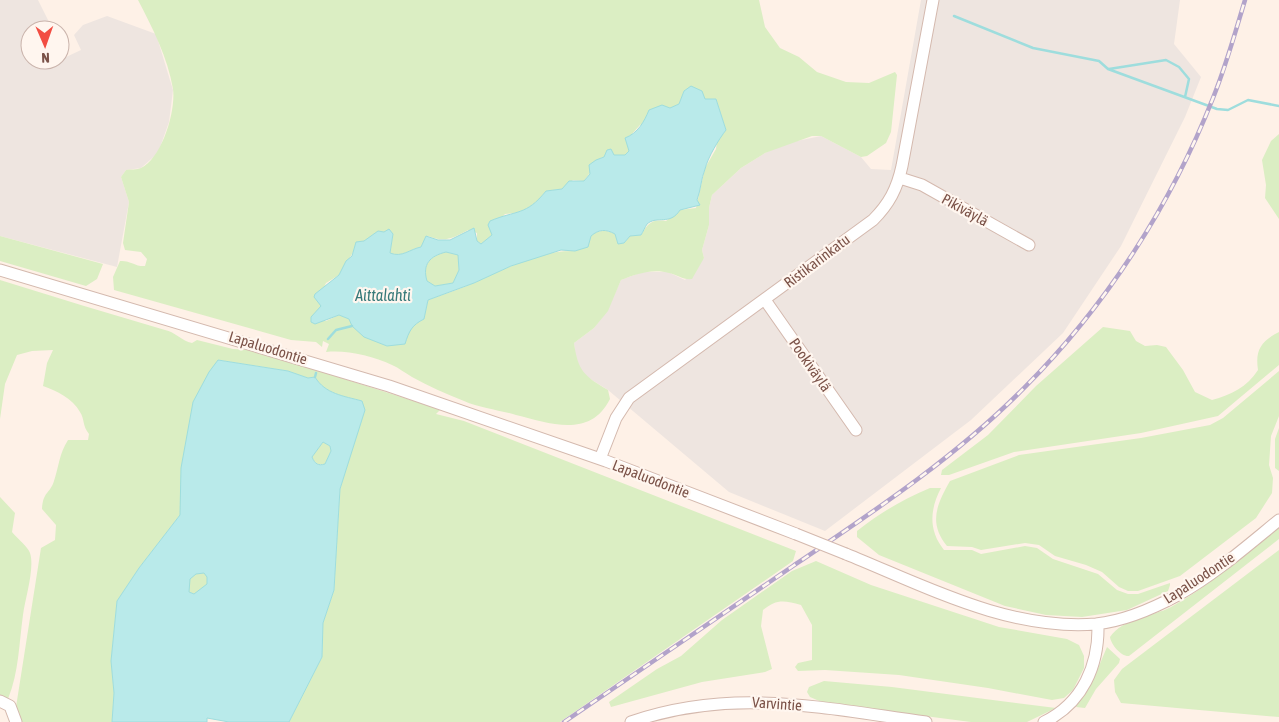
<svg xmlns="http://www.w3.org/2000/svg" width="1279" height="722" viewBox="0 0 1279 722" font-family="'Asap Condensed',sans-serif">
<style>
.industrial{fill:#eee5e0}
.green{fill:#dbeec3;fill-rule:evenodd}
.water{fill:#b9eaea;stroke:#9edddd;fill-rule:evenodd}
.lines{fill:none;stroke-linecap:round;stroke-linejoin:round}
.stream{stroke:#9edddd;stroke-width:2.5}
.minor-casing{stroke:#d4b9ae;stroke-width:13}
.minor{stroke:#fff;stroke-width:11}
.rail-casing{stroke:#b2a3ca;stroke-width:4.5}
.rail{stroke:#fff6ef;stroke-width:2.5;stroke-dasharray:8;stroke-linecap:butt}
.minor-bridge-casing{stroke:#d4b9ae;stroke-width:13;stroke-linecap:butt}
.minor-bridge{stroke:#fff;stroke-width:11}
.labels{text-anchor:middle;stroke-width:4.5;stroke-linejoin:round;paint-order:stroke}
.street-label{font-size:15px;fill:#7b5248;stroke:#fff6ef}
.water-label{font-size:16px;font-style:italic;fill:#377979;stroke:#fff6ef}
</style>
<rect width="100%" height="100%" fill="#fef1e7"/>
<path class="industrial" d="M 0,0 L 38,0 L 53,30 L 30,30 L 30,60 L 60,60 L 60,44 L 66,57 L 81,50 L 74,35 L 83,25 L 107,16 L 156,34 L 173,90 L 169,122 L 158,153 L 141,168 L 126,170 L 121,177 L 129,202 L 117,267 L 0,236 Z
M 921,0 L 1180,0 L 1174,44 L 1201,77 L 1185,117 L 1121,246 L 1063,333 L 971,420 L 825,531 L 729,492 L 608,390 L 584,375 L 576,362 L 574,343 L 594,328 L 607,311 L 621,280 L 642,272 L 668,272 L 685,280 L 704,258 L 702,250 L 709,225 L 709,208 L 712,195 L 741,168 L 765,153 L 787,143 L 821,136 L 861,157 L 871,169 L 891,170 Z"/>
<path class="green" d="M 138,0 L 759,0 L 765,27 L 780,48 L 799,57 L 817,72 L 846,82 L 869,83 L 895,72 L 897,75 L 891,132 L 886,143 L 867,156 L 861,157 L 821,136 L 812,136 L 765,153 L 741,168 L 712,195 L 709,208 L 709,225 L 702,250 L 704,258 L 692,279 C 683,280 678,275 669,273 C 653,268 636,274 621,280 L 608,311 L 594,328 L 574,343 C 578,371 584,376 608,390 L 610,399 C 590,439 549,423 516,415 C 499,410 480,408 464,401 C 446,394 428,386 412,377 C 405,373 399,368 392,365 C 372,356 348,350 326,352 L 329,344 L 323,341 L 322,347 L 316,342 L 291,340 L 114,290 L 113,277 L 120,261 C 130,260 136,267 145,266 L 147,259 L 141,252 L 125,250 L 123,243 L 129,202 L 121,177 L 126,170 C 130,169 137,170 141,168 C 162,158 176,111 173,89 C 168,58 152,27 138,0 ZM 684,91 L 705,99 L 716,99 L 726,130 L 717,142 L 716,149 L 705,168 L 696,208 L 680,210 L 666,221 C 652,219 648,223 641,235 L 630,236 L 624,243 L 618,244 L 615,234 C 597,224 587,239 575,251 C 541,250 507,268 476,282 C 460,289 444,294 428,300 L 424,319 C 412,324 400,338 387,346 C 372,338 357,336 349,319 L 339,315 L 326,321 L 311,318 L 321,306 L 318,300 L 326,283 L 339,275 L 360,241 L 364,242 L 378,231 L 393,234 L 390,253 C 402,258 410,249 421,247 L 428,236 C 445,243 453,238 468,230 L 477,233 L 477,241 L 481,244 L 492,235 L 491,229 L 505,214 C 524,213 534,206 546,191 L 562,189 L 573,180 L 584,181 C 604,157 589,157 625,155 L 629,151 L 631,135 L 640,125 L 679,104 Z
M 1279,134 L 1279,219 L 1265,198 L 1266,185 L 1262,160 L 1271,141 Z
M 0,236 L 103,264 L 97,279 L 86,286 L 0,261 Z
M 446,252 L 458,255 L 459,270 L 453,283 L 435,286 L 427,282 C 422,264 430,256 446,252 Z
M 0,280 C 55,297 110,314 165,330 C 175,332 182,341 192,343 L 197,340 L 233,349 L 253,350 L 420,403 L 440,410 L 436,414 L 464,421 L 796,551 L 793,561 L 560,722 L 289,722 L 322,657 L 323,623 L 334,590 L 340,489 L 351,452 L 362,401 C 343,396 325,394 315,377 L 308,378 L 288,371 L 219,360 L 202,386 L 180,515 L 139,568 L 117,601 L 111,661 L 114,693 L 112,722 L 20,722 L 16,707 L 41,548 L 55,540 L 56,525 L 42,509 C 43,491 50,494 54,481 C 59,466 59,454 68,440 L 88,440 L 89,434 C 82,425 85,420 80,412 C 72,398 57,391 43,386 L 47,363 L 53,350 L 32,351 L 17,355 L 5,384 L 0,419 Z
M 1103,327 L 1130,331 L 1136,341 L 1145,346 L 1157,345 L 1166,347 L 1183,370 L 1195,392 L 1212,400 C 1231,395 1247,387 1258,370 C 1255,350 1261,341 1279,332 L 1279,365 L 1218,416 L 1141,433 L 1014,452 L 949,475 L 941,475 L 942,470 L 988,435 L 1036,386 Z
M 1279,371 L 1279,416 L 1271,436 L 1269,465 L 1273,478 L 1272,493 L 1256,518 L 1180,576 L 1138,591 L 1128,591 L 1119,587 L 1102,572 L 1086,565 L 1055,556 L 1039,545 L 1025,543 L 981,550 L 972,547 L 947,546 C 928,523 937,504 950,481 L 1019,455 L 1141,438 L 1210,425 L 1223,418 Z
M 1279,428 L 1279,471 L 1275,468 L 1275,439 Z
M 323,442 L 330,446 L 331,451 L 325,464 C 318,465 315,464 312,457 Z
M 930,488 L 941,488 C 930,509 928,530 944,550 L 972,550 L 981,554 L 1025,546 L 1037,548 L 1053,559 L 1098,574 L 1117,590 L 1128,594 L 1138,594 L 1170,583 L 1170,585 L 1168,591 L 1127,610 L 1082,617 L 1046,615 L 1005,606 L 879,555 L 857,537 L 857,531 C 880,513 903,499 930,488 Z
M 0,497 L 15,513 L 12,532 C 17,538 28,547 30,553 C 35,568 25,599 23,615 C 19,643 19,672 8,699 L 0,696 Z
M 1279,527 L 1279,539 L 1129,656 C 1122,657 1111,645 1110,637 C 1123,618 1152,617 1171,607 C 1210,586 1244,554 1279,527 Z
M 1279,550 L 1279,717 L 1121,703 L 1115,692 L 1114,680 L 1122,669 Z
M 816,561 L 871,585 L 999,627 L 1067,639 L 1079,645 L 1084,656 L 1084,668 L 1073,690 L 1064,698 L 1052,700 L 988,688 L 899,675 L 825,670 L 798,671 L 795,667 L 798,663 L 812,660 L 812,625 L 801,605 C 784,600 776,599 763,610 L 761,626 L 772,669 L 765,672 L 702,682 L 611,707 L 609,702 L 657,669 L 681,656 L 722,620 L 792,571 Z
M 208,562 L 208,588 L 194,594 L 189,592 L 186,579 Z
M 1107,647 L 1120,659 L 1119,663 L 1096,689 L 1085,708 L 1076,707 L 1096,673 Z
M 824,681 L 892,687 L 1056,708 L 1027,722 L 971,722 L 824,703 L 810,697 L 807,692 L 809,687 Z"/>
<path class="water" d="M 691,86 L 702,91 L 705,99 L 716,99 L 726,130 C 719,139 708,157 705,169 C 701,179 701,189 697,200 L 700,205 L 680,210 C 670,226 657,215 647,224 C 645,227 643,232 641,235 L 630,236 L 624,243 L 618,244 L 615,234 C 606,229 599,229 591,236 L 588,247 L 575,251 L 561,250 L 511,266 L 474,283 L 428,300 L 424,319 C 412,325 409,331 405,344 L 387,346 L 364,337 L 352,326 L 349,319 L 339,315 L 315,324 L 311,322 L 311,317 L 321,306 L 314,297 L 315,294 L 339,275 L 346,261 L 352,256 L 356,242 L 364,241 L 378,231 L 384,232 L 389,229 L 393,234 L 390,253 C 402,258 410,249 421,247 L 426,236 L 438,240 L 450,240 L 474,228 L 477,241 L 481,244 L 492,235 L 488,225 L 490,221 C 516,210 526,216 546,191 L 562,189 L 569,181 L 584,181 L 590,174 L 589,165 L 596,160 L 604,157 L 607,150 L 611,149 L 614,155 L 625,155 L 629,151 L 625,138 C 638,133 644,122 649,110 L 662,105 L 670,108 L 679,104 L 684,91 ZM 446,252 L 458,255 L 459,270 L 453,283 L 435,286 L 427,281 C 422,264 430,256 446,252 Z
M 218,360 L 288,371 L 308,378 L 315,377 C 325,394 344,396 362,401 L 365,410 L 340,489 L 334,590 L 323,623 L 322,657 L 289,722 L 229,722 L 207,718 L 207,722 L 112,722 L 114,693 L 111,661 L 117,601 L 139,568 L 180,515 L 181,468 L 193,402 L 209,372 ZM 323,442 L 330,446 L 331,451 L 325,464 C 318,466 315,464 312,457 ZM 204,573 L 207,577 L 207,584 L 194,594 L 189,592 L 190,579 L 196,574 Z"/>
<g class="lines">
<path class="stream" d="M 954,16 L 1033,48 L 1099,61 L 1108,69 L 1217,109 L 1228,110 L 1248,100 L 1279,106
M 1109,69 L 1166,60 L 1179,67 L 1189,79 L 1185,97
M 328,339 L 336,330 L 352,326
M 315,377 L 316,373"/>
<g class="minor-casing">
<path id="minor" d="M 900,178 L 922,185 L 1029,245
M 0,270 L 389,386 L 606,461 L 796,534
M 765,300 L 856,430
M 600,459 L 616,418 L 629,398 L 873,220 C 889,204 897,189 902,166 L 933,0
M 846,554 C 925,586 1009,631 1096,624 C 1124,621 1154,608 1178,595 C 1214,575 1247,546 1279,520
M 0,701 L 10,706 L 16,722
M 631,722 C 733,687 822,708 926,722
M 1044,722 C 1083,703 1099,665 1098,624"/>
</g>
<use href="#minor" class="minor"/>
<g class="rail-casing">
<path id="rail" d="M 564,722 C 640,670 717,618 793,566 C 873,512 956,457 1024,388 C 1106,306 1171,205 1213,98 C 1226,66 1235,33 1245,0"/>
</g>
<use href="#rail" class="rail"/>
<g class="minor-bridge-casing">
<path id="minor-bridge" d="M 796,534 L 846,554"/>
</g>
<use href="#minor-bridge" class="minor-bridge"/>
</g>
<g class="labels">
<g class="street-label">
<text transform="translate(965 210) rotate(29)" y="5">Pikiväylä</text>
<text transform="translate(817 261) rotate(-37)" y="5">Ristikarinkatu</text>
<text transform="translate(268 348) rotate(17)" y="5">Lapaluodontie</text>
<text transform="translate(810 365) rotate(55)" y="5">Pookiväylä</text>
<text transform="translate(651 479) rotate(21)" y="5">Lapaluodontie</text>
<text transform="translate(1199 578) rotate(-33)" y="5">Lapaluodontie</text>
<text transform="translate(777 704) rotate(4)" y="5">Varvintie</text>
</g>
<g class="water-label">
<text x="383" y="301">Aittalahti</text>
</g>
</g>
<g transform="translate(45 45) rotate(178)"><circle r="24" fill="#fff6ef" stroke="#cab4ac"/>
<path d="M0-4L9 19L0 12L-9 19Z" fill="#f24d42"/>
<text y="-8" font-size="14" font-weight="bold" text-anchor="middle" fill="#7b5248">N</text>
</g>
</svg>
